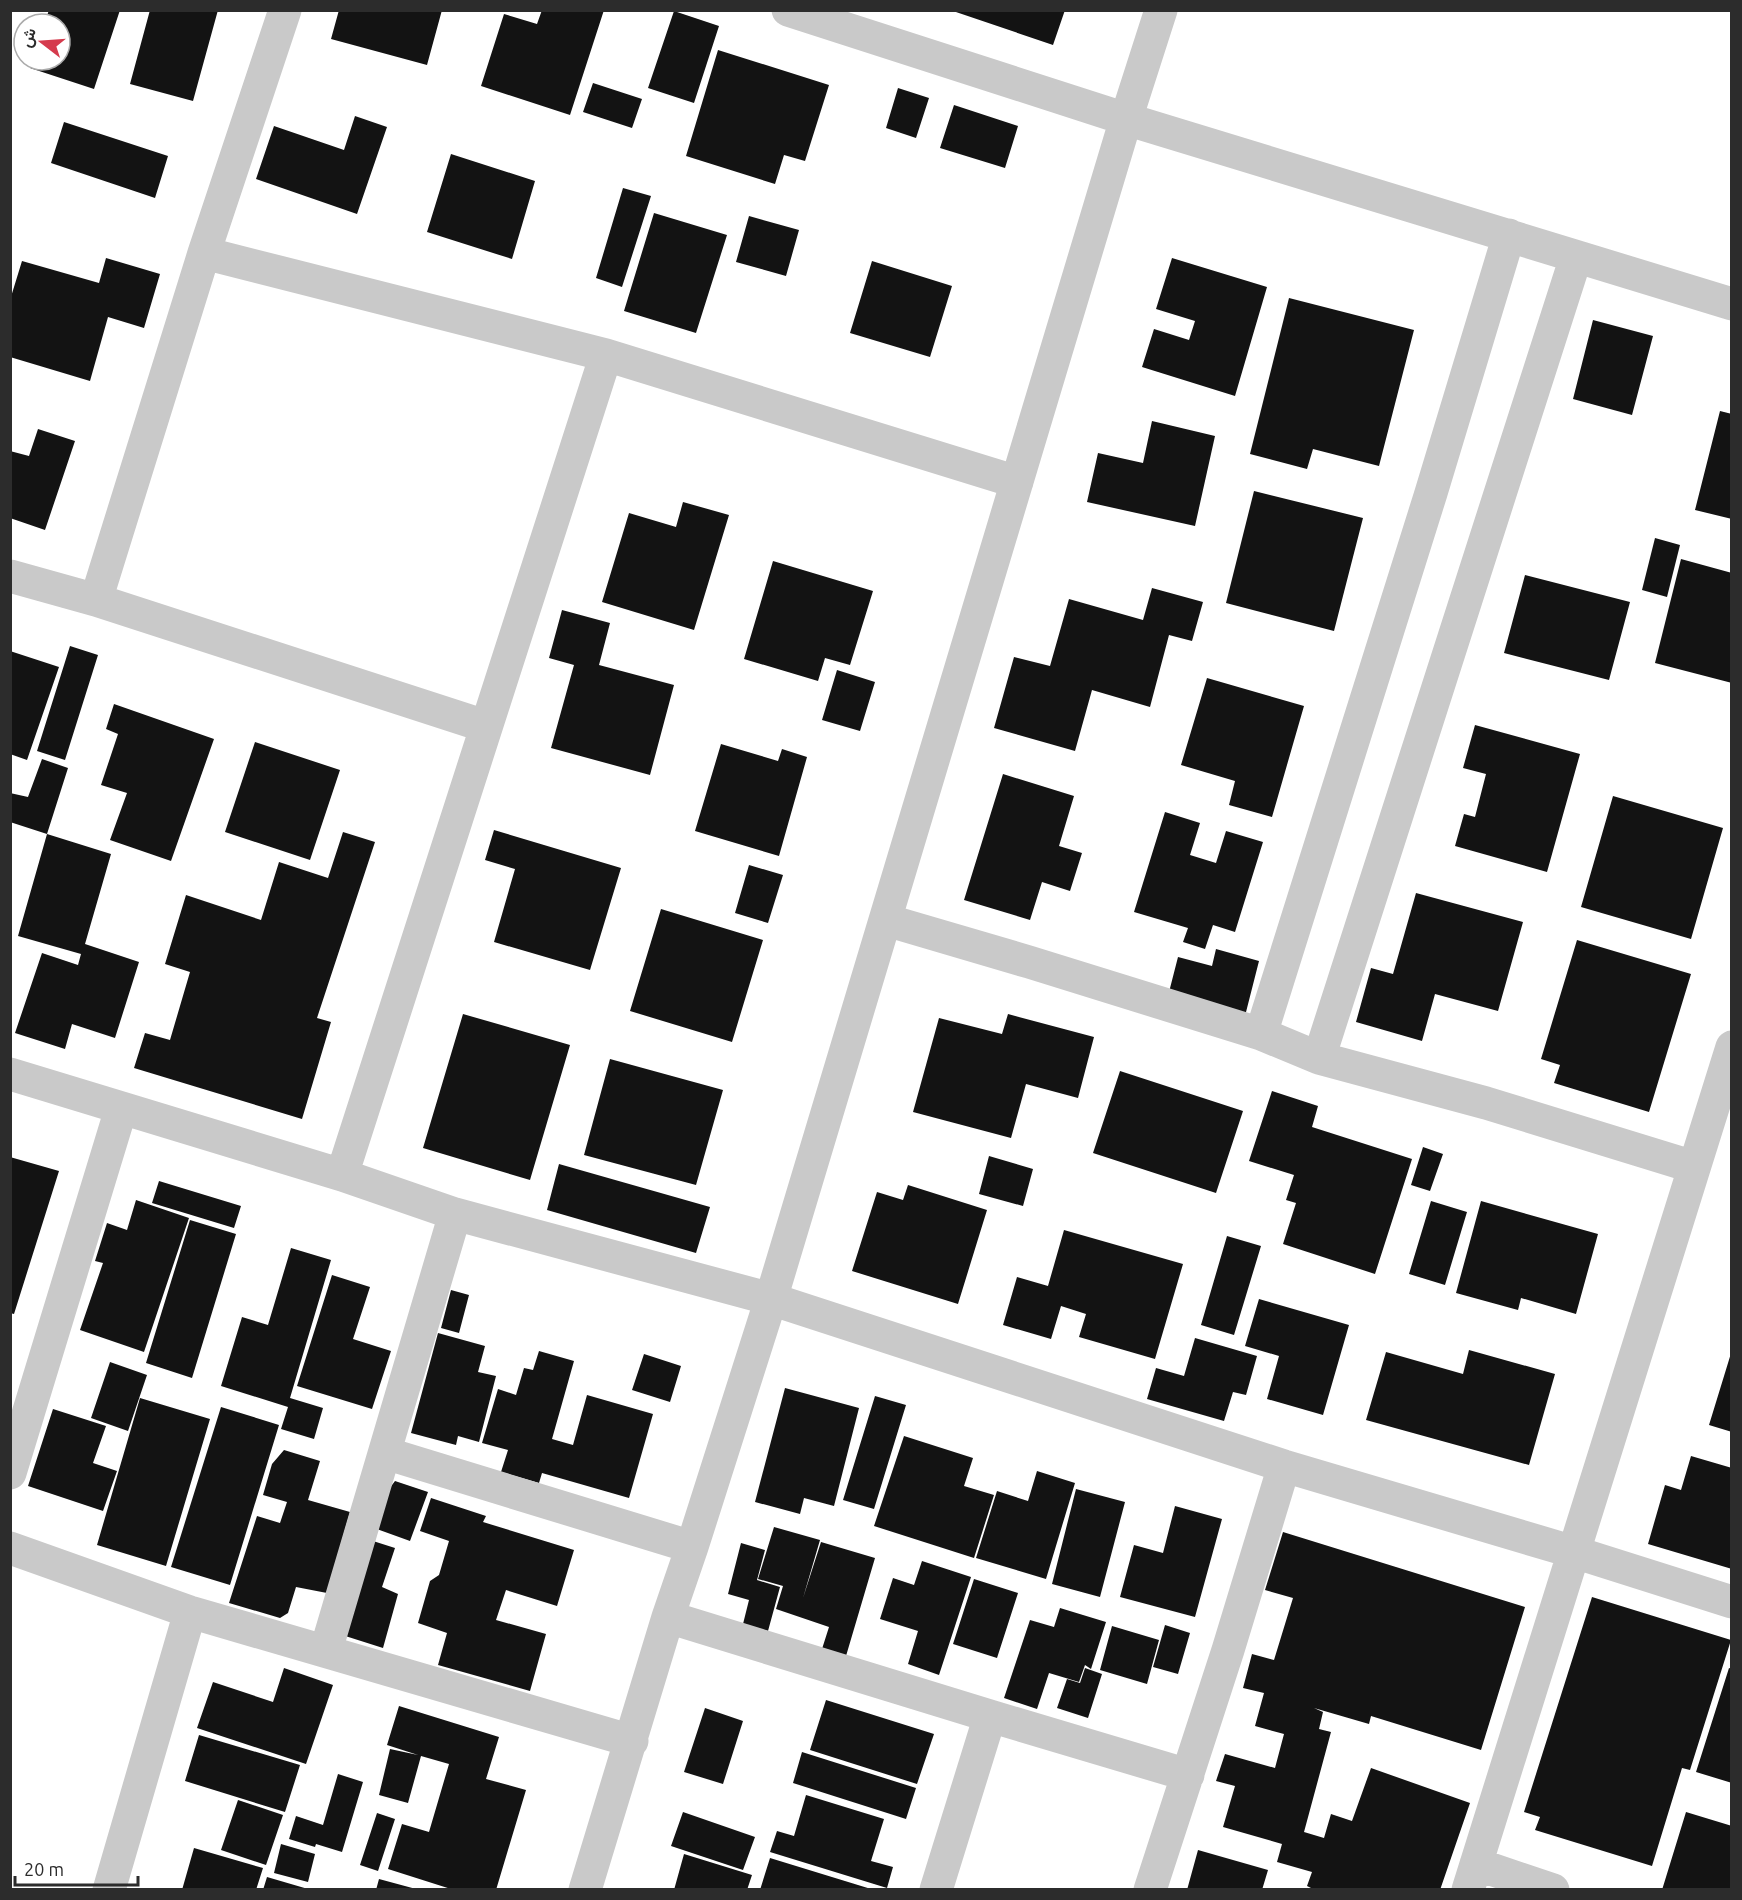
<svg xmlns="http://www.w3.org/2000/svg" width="1742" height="1900" viewBox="0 0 1742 1900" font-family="Ubuntu,Vazirmatn,sans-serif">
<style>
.building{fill:#131313}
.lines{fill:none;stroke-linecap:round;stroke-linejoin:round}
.minor{stroke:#c9c9c9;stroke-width:33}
</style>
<rect width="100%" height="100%" fill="#fff"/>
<path class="building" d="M 49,10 L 120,10 L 94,89 L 30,68 L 33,60 L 60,60 L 60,24 L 44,24 Z
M 150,10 L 218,10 L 193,101 L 130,84 Z
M 339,10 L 442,10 L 427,65 L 331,39 Z
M 542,10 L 604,10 L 570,115 L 481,86 L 504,14 L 537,24 Z
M 950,10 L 1065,10 L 1053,45 Z
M 674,11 L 719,26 L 694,103 L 648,88 Z
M 718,50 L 829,85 L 805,161 L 784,155 L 775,184 L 686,156 Z
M 593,83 L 642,99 L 632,128 L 583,112 Z
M 898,88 L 929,98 L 916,138 L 886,128 Z
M 954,105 L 1018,126 L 1005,168 L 940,148 Z
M 355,116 L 387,127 L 357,214 L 256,179 L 274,126 L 344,150 Z
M 64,122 L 168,156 L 155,198 L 51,163 Z
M 451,154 L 535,181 L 512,259 L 427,232 Z
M 623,188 L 651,196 L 622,287 L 596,278 Z
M 654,213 L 727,235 L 696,333 L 624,311 Z
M 749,216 L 799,230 L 786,276 L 736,262 Z
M 106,258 L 160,274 L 144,328 L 108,317 L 90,381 L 10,357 L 10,300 L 22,261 L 99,283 Z
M 1172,258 L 1267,287 L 1235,396 L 1142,367 L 1154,329 L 1189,340 L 1195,321 L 1156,309 Z
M 872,261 L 952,286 L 930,357 L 850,333 Z
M 1289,298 L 1414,330 L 1379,466 L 1313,449 L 1307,469 L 1250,454 Z
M 1593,320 L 1653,336 L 1632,415 L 1573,399 Z
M 1720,411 L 1732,414 L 1732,519 L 1695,510 Z
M 1152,421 L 1215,436 L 1195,526 L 1087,502 L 1098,453 L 1143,463 Z
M 38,429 L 75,441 L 45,530 L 10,518 L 10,451 L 29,456 Z
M 1254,491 L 1363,518 L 1334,631 L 1226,603 Z
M 683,502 L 729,515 L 694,630 L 602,602 L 629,513 L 676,527 Z
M 1655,538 L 1680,545 L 1667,597 L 1642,590 Z
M 1681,559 L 1732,573 L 1732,683 L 1655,663 Z
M 773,561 L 873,591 L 850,665 L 825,658 L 818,681 L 744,659 Z
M 1525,575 L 1630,602 L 1609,680 L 1504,653 Z
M 1152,588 L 1203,602 L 1192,641 L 1169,635 L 1150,707 L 1092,690 L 1075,751 L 994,728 L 1014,657 L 1050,666 L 1069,599 L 1143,620 Z
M 562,610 L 610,623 L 599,665 L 674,685 L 650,775 L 551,748 L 574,665 L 549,658 Z
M 70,646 L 98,655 L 65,760 L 37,751 Z
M 10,651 L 59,667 L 27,760 L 10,754 Z
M 837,670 L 875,682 L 860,731 L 822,720 Z
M 1207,678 L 1304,706 L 1272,817 L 1229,805 L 1235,781 L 1181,765 Z
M 114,704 L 214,739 L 171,861 L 110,840 L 127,793 L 101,785 L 118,734 L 106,729 Z
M 1475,725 L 1580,754 L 1547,872 L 1455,846 L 1464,814 L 1475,817 L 1486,774 L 1463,768 Z
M 255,742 L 340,770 L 310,860 L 225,832 Z
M 721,744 L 778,761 L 782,749 L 807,757 L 779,856 L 695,831 Z
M 42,759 L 68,768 L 47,834 L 10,822 L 10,793 L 28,797 Z
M 1003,774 L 1074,796 L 1059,846 L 1082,853 L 1070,891 L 1042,882 L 1030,920 L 964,900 Z
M 1613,796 L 1723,828 L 1691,939 L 1581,907 Z
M 1165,812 L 1200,823 L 1190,855 L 1216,863 L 1226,831 L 1263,842 L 1235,932 L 1213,925 L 1205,949 L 1183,942 L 1188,928 L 1134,912 Z
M 494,830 L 621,868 L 590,970 L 494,942 L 515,869 L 485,860 Z
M 343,832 L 375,842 L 317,1018 L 331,1022 L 302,1119 L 134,1068 L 145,1033 L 170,1040 L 190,972 L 165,964 L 186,895 L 261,920 L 279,862 L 328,878 Z
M 47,834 L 111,854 L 85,944 L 139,962 L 115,1038 L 72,1024 L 65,1049 L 15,1033 L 42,953 L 78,965 L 81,954 L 18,936 Z
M 749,865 L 783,875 L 768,923 L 735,913 Z
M 1416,893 L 1523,922 L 1498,1011 L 1435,994 L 1422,1041 L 1356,1022 L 1371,968 L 1393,974 Z
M 661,909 L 763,940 L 732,1042 L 630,1011 Z
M 1577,940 L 1691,974 L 1649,1112 L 1554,1083 L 1560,1065 L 1541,1059 Z
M 1216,949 L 1259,961 L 1245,1016 L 1168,996 L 1178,957 L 1212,966 Z
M 463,1014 L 570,1045 L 530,1180 L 423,1148 Z
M 1008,1014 L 1094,1037 L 1078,1098 L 1026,1084 L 1011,1138 L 913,1112 L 939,1018 L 1002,1034 Z
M 610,1059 L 723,1090 L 696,1185 L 584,1155 Z
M 1120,1071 L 1243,1111 L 1216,1193 L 1093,1153 Z
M 1272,1091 L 1318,1106 L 1312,1127 L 1412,1159 L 1375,1274 L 1283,1244 L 1296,1203 L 1286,1200 L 1294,1175 L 1249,1161 Z
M 1423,1147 L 1443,1154 L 1430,1191 L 1411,1185 Z
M 989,1156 L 1033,1169 L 1023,1206 L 979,1194 Z
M 10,1157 L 59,1171 L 14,1314 L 10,1313 Z
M 559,1164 L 710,1207 L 696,1253 L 547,1210 Z
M 159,1181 L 241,1206 L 234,1228 L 152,1203 Z
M 908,1185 L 987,1210 L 958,1304 L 852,1271 L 877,1192 L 903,1200 Z
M 136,1200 L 189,1218 L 144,1352 L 80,1330 L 103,1263 L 95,1261 L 107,1223 L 127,1230 Z
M 1431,1201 L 1467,1212 L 1445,1285 L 1409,1274 Z
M 1481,1201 L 1598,1234 L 1576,1314 L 1521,1298 L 1518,1310 L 1456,1293 Z
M 190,1220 L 236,1234 L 192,1378 L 146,1363 Z
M 1064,1230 L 1183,1264 L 1155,1359 L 1079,1337 L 1086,1314 L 1061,1306 L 1051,1339 L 1003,1325 L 1017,1277 L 1048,1286 Z
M 1227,1236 L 1261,1246 L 1234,1335 L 1201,1325 Z
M 291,1248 L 331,1260 L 290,1398 L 323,1408 L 314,1439 L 281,1429 L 288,1407 L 221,1386 L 242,1317 L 268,1325 Z
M 332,1275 L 370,1287 L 353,1339 L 391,1351 L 372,1409 L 297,1386 Z
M 451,1290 L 469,1295 L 459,1333 L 441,1328 Z
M 1259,1299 L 1349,1325 L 1323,1415 L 1267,1399 L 1279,1356 L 1245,1346 Z
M 438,1333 L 485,1346 L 478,1372 L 496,1376 L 479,1442 L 458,1436 L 456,1445 L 411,1433 Z
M 1195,1338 L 1257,1356 L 1246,1395 L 1233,1392 L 1224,1421 L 1147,1399 L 1156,1368 L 1184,1376 Z
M 1469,1350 L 1555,1374 L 1529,1465 L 1366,1420 L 1386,1352 L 1463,1374 Z
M 1732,1350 L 1732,1432 L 1709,1425 Z
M 539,1351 L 574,1361 L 552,1439 L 573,1445 L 587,1395 L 653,1414 L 629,1498 L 542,1473 L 539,1483 L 501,1472 L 508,1450 L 482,1443 L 498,1389 L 516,1395 L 524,1368 L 533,1370 Z
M 644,1354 L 681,1366 L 670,1402 L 632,1390 Z
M 110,1362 L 147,1375 L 128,1431 L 91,1418 Z
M 785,1388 L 859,1408 L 834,1506 L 804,1498 L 800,1514 L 755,1502 Z
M 875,1396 L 906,1405 L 874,1509 L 843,1500 Z
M 140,1398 L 210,1419 L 166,1566 L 97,1545 Z
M 221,1407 L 279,1425 L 230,1585 L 171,1567 Z
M 53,1409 L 106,1426 L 93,1463 L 117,1471 L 103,1511 L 28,1486 Z
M 904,1436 L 973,1458 L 964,1486 L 994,1495 L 974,1558 L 874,1526 Z
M 284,1450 L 320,1461 L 308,1500 L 350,1512 L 327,1593 L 296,1587 L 288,1613 L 280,1618 L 229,1603 L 257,1516 L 280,1523 L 287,1502 L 263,1495 L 272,1464 Z
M 1691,1456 L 1732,1468 L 1732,1569 L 1648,1544 L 1665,1485 L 1681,1490 Z
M 1037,1471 L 1075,1483 L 1046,1579 L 976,1558 L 997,1491 L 1028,1501 Z
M 395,1481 L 428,1492 L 410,1541 L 374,1528 L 386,1493 Z
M 1076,1489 L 1125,1502 L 1100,1597 L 1052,1584 Z
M 431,1498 L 486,1516 L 483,1522 L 574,1550 L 557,1606 L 506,1590 L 496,1620 L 546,1634 L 530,1691 L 438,1665 L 447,1633 L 418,1623 L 430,1581 L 439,1575 L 449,1541 L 420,1531 Z
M 1175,1506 L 1222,1519 L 1195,1617 L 1120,1597 L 1134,1545 L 1163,1553 Z
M 774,1527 L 820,1540 L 803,1598 L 821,1542 L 875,1558 L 846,1656 L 822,1649 L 829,1627 L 776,1609 L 783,1586 L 758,1579 Z
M 1283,1532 L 1525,1607 L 1481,1750 L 1371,1716 L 1369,1724 L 1314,1708 L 1323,1712 L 1319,1729 L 1331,1732 L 1304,1832 L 1324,1838 L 1331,1814 L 1352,1821 L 1371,1768 L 1470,1803 L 1440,1890 L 1315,1890 L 1307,1886 L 1312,1872 L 1277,1862 L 1282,1844 L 1223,1827 L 1235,1786 L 1216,1781 L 1225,1754 L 1275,1768 L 1284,1734 L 1255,1726 L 1264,1693 L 1243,1688 L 1252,1654 L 1274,1660 L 1293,1598 L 1265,1590 Z
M 373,1541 L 395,1548 L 382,1587 L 398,1594 L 383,1648 L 339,1634 Z
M 741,1543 L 765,1550 L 757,1580 L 780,1587 L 768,1631 L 743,1624 L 749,1600 L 728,1594 Z
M 922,1561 L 971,1577 L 939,1675 L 908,1664 L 918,1631 L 880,1619 L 893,1578 L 914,1585 Z
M 974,1579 L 1018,1593 L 997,1658 L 953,1644 Z
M 1592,1597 L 1731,1640 L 1690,1770 L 1682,1768 L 1652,1866 L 1535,1830 L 1540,1817 L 1524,1812 Z
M 1060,1608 L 1106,1622 L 1091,1669 L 1085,1665 L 1079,1682 L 1049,1673 L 1037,1709 L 1004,1698 L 1030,1620 L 1054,1627 Z
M 1165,1625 L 1190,1633 L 1178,1674 L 1153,1667 Z
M 1112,1626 L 1159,1640 L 1147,1684 L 1100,1670 Z
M 284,1668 L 333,1685 L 306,1764 L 197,1728 L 213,1682 L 273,1702 Z
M 1085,1668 L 1102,1674 L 1088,1718 L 1057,1708 L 1067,1679 L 1080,1683 Z
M 1729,1668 L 1732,1669 L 1732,1783 L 1696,1772 Z
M 826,1700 L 934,1734 L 917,1784 L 810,1750 Z
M 399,1706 L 499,1737 L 486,1779 L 526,1790 L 496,1890 L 454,1890 L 388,1869 L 402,1824 L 429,1832 L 449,1764 L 421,1756 L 408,1803 L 379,1795 L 390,1749 L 418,1755 L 387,1745 Z
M 705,1708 L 743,1721 L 723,1784 L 684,1772 Z
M 199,1735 L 300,1765 L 285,1812 L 185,1781 Z
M 802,1752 L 916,1788 L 906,1819 L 793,1783 Z
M 338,1774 L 363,1782 L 342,1852 L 316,1844 L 315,1847 L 289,1839 L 296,1816 L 323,1825 Z
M 806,1795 L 884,1819 L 871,1861 L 893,1867 L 887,1888 L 770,1852 L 777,1831 L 794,1836 Z
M 238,1800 L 283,1815 L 266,1865 L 221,1850 Z
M 683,1812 L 755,1837 L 743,1870 L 671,1846 Z
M 1686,1812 L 1732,1826 L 1732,1890 L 1662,1890 Z
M 377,1813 L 395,1819 L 378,1871 L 360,1865 Z
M 281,1844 L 315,1854 L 308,1882 L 274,1873 Z
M 194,1848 L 263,1868 L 256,1890 L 182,1890 Z
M 1198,1850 L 1268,1870 L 1262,1890 L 1187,1890 Z
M 684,1854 L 752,1875 L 747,1890 L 674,1890 Z
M 770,1858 L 871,1889 L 871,1890 L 760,1890 Z
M 267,1877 L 308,1889 L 308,1890 L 263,1890 Z
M 379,1879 L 416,1889 L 416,1890 L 376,1890 Z"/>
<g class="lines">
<path class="minor" d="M 788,10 L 1126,119 L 1732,304
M 204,253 L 606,355 L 1017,482
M 10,576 L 96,600 L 485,726
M 96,600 L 204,253 L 285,10
M 886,920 L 1029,962 L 1261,1034 L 1319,1058 L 1486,1103 L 1694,1167
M 1261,1034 L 1431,493 L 1509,235
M 1319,1058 L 1576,257
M 10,1074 L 342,1175 L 455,1214 L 771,1299 L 1284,1466 L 1574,1552 L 1732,1602
M 342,1175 L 606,355
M 385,1453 L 692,1547
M 10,1473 L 121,1109
M 10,1548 L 190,1612 L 632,1741
M 668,1617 L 990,1716 L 1188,1775
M 326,1650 L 455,1214
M 1476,1864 L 1553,1890
M 109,1890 L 190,1612
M 585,1890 L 668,1617 L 692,1547 L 771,1299 L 1126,119 L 1161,10
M 936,1890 L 990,1716
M 1150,1890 L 1228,1650 L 1284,1466
M 1468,1890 L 1732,1047"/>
</g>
<rect width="1742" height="1900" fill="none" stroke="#2c2c2c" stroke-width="24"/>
<g transform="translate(42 42) rotate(287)"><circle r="28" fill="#ffffff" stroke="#ababab" stroke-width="1.5"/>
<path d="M0-4.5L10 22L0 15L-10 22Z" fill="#d53b4d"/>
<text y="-9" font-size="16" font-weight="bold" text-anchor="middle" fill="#2c2c2c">ش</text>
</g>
<path d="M15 1876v9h123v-9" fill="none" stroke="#2c2c2c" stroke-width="3"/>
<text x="24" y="1876" font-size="18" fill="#2c2c2c" stroke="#ffffff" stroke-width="4.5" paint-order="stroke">20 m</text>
</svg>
